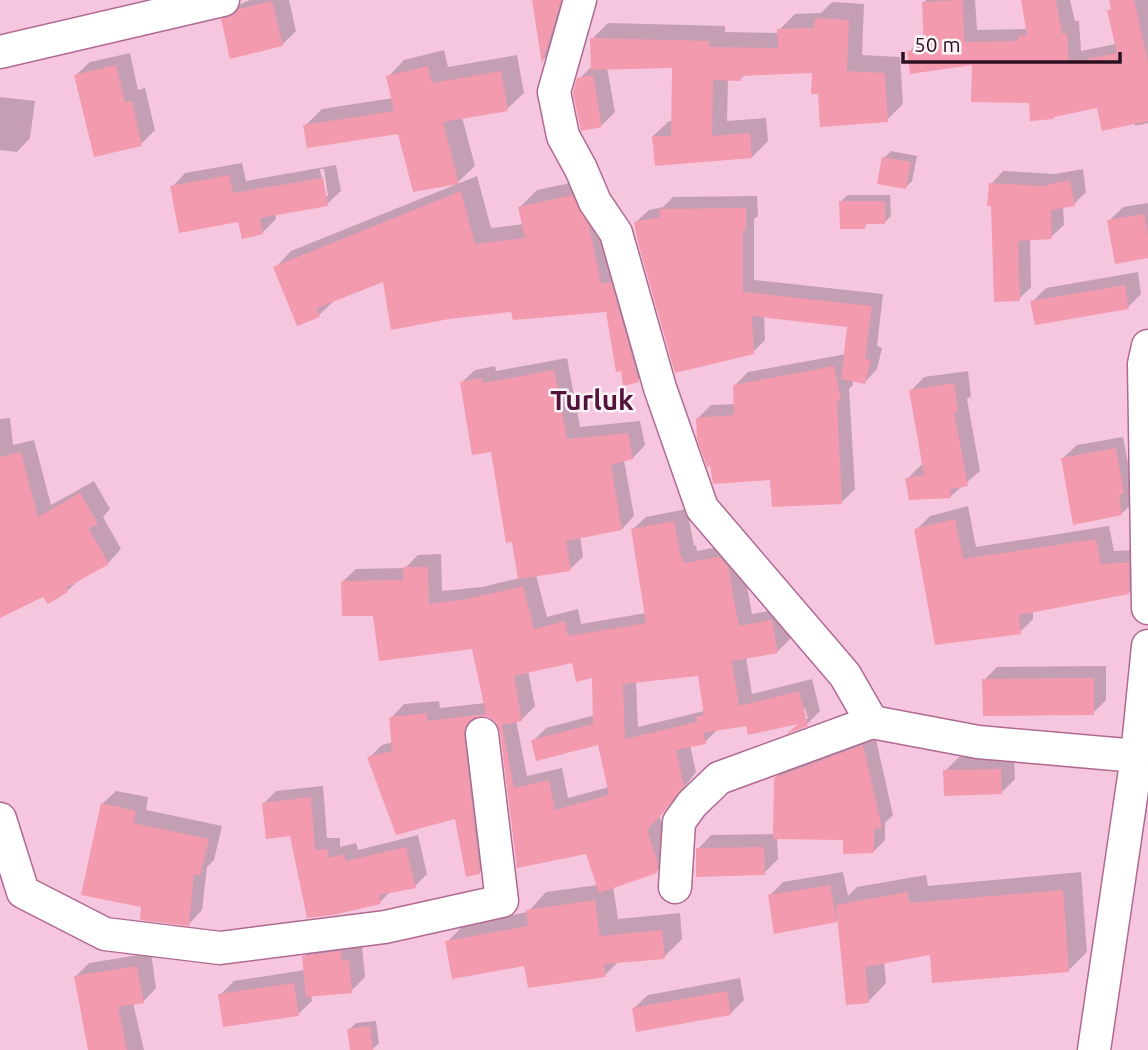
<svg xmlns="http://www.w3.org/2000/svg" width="1148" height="1050" viewBox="0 0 1148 1050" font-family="Ubuntu,sans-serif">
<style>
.shadow{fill:#0003;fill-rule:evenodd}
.building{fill:#f39aae;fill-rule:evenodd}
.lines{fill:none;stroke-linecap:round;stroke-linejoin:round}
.minor-casing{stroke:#b06991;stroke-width:35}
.minor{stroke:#fff;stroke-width:32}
.labels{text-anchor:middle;stroke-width:5;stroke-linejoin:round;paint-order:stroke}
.quarter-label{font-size:28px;font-weight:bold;fill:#53143c;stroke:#fdf4f8}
</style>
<rect width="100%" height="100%" fill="#f6c6df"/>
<path class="shadow" d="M 250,0 L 289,0 L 296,31 L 282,45 L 222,20 L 236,6 Z
M 534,0 L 570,0 L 555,48 L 543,60 Z
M 926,0 L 975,0 L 977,30 L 1028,29 L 1023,0 L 1070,0 L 1075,21 L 1079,21 L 1081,51 L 1116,44 L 1109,11 L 1112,8 L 1110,0 L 1148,0 L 1148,123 L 1135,126 L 1134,122 L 1098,106 L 1031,101 L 974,63 L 909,52 L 922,39 L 925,38 L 924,2 Z
M 832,2 L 864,4 L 862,55 L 900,57 L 903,104 L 887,120 L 820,92 L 813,72 L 745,75 L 740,79 L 728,79 L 727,121 L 766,118 L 768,141 L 752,157 L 653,136 L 669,121 L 673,121 L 674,66 L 607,68 L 615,112 L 601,126 L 579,79 L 593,65 L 592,39 L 608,23 L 725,26 L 725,32 L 779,33 L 779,30 L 795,14 L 821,13 Z
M 444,50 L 448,67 L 517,55 L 524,93 L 507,109 L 462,117 L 475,166 L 457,183 L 399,132 L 305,126 L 322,109 L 393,98 L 388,77 L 404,60 Z
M 130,53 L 138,90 L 145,88 L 155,130 L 141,144 L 76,75 L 90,62 Z
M 0,97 L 35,101 L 30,138 L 17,152 L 0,150 Z
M 891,151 L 917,156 L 912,181 L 906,187 L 884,158 Z
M 242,163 L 246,181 L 336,165 L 341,191 L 327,204 L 275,213 L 276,219 L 262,233 L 172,187 L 185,173 ZM 320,169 L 324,169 L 328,196 L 325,196 Z
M 1083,169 L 1086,192 L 1074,204 L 1063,206 L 1064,225 L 1051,237 L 1030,238 L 1031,287 L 1019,299 L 991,184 L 1003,171 L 1055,174 Z
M 477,176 L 491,228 L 524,224 L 520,207 L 537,190 L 589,179 L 655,364 L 638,380 L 608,310 L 513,310 L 384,280 L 336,299 L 319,315 L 275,268 L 291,251 Z
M 848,195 L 890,195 L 891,216 L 884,223 L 868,223 L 864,227 L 841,201 Z
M 757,196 L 758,216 L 754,219 L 754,280 L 883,294 L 877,346 L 882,348 L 877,369 L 865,382 L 852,379 L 853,385 L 849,389 L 855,489 L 842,502 L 772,478 L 698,418 L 711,405 L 736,404 L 735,385 L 748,372 L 846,354 L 849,325 L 764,316 L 765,340 L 753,352 L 636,222 L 649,210 L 663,207 L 673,197 Z
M 1148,203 L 1148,256 L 1109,221 L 1123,207 Z
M 1138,272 L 1141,294 L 1128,307 L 1032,302 L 1046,288 Z
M 567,358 L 580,427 L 640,421 L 645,445 L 633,458 L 624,460 L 634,516 L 622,529 L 580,536 L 583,557 L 570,569 L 536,575 L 547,617 L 578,609 L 581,624 L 646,613 L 632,530 L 646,517 L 687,509 L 694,546 L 696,545 L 697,551 L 733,544 L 741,553 L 752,614 L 785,608 L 791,638 L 778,651 L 746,657 L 752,694 L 812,679 L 820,711 L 807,724 L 801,722 L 747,724 L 718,729 L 705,742 L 690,745 L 696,772 L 676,798 L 659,815 L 671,850 L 670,858 L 656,872 L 613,886 L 618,919 L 680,913 L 682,939 L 664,957 L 619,961 L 605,975 L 526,964 L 447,942 L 465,924 L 528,912 L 546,892 L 598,885 L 587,852 L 518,866 L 502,731 L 498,721 L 489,715 L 477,715 L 476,722 L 493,860 L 479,873 L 456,817 L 369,758 L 382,745 L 393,742 L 391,718 L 404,704 L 439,701 L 440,708 L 485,703 L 473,647 L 374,614 L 342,582 L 356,569 L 405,568 L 418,555 L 441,554 L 442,591 L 482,587 L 520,578 L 514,540 L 492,450 L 462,382 L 475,370 L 495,366 L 496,371 ZM 574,661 L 593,676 L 595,715 L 546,728 L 533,741 L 599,743 L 609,787 L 568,798 L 562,768 L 527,776 L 516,720 L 521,720 L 535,706 L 528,671 ZM 699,674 L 704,711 L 638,727 L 636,681 ZM 805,708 L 808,719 L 804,719 L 802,709 Z
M 968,371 L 971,396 L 967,399 L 980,471 L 951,496 L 907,479 L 921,465 L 924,465 L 911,391 L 924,377 Z
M 10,418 L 13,445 L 34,440 L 51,505 L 94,481 L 110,509 L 103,517 L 121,549 L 108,563 L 80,579 L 67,591 L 44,594 L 0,616 L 0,419 Z
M 1123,437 L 1135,501 L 1121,514 L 1063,458 L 1077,445 Z
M 968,506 L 976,547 L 1109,526 L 1114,551 L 1142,550 L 1142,579 L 1129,592 L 1033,611 L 1033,619 L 1020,632 L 916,530 L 930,516 Z
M 1106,666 L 1106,700 L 1093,713 L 984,680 L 997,667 Z
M 875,735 L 893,815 L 885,823 L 885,840 L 873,852 L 844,838 L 777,838 L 778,859 L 764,873 L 698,849 L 711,835 L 775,834 L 775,778 L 787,766 Z
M 1014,756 L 1015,779 L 1001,793 L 945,771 L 959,757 Z
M 323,786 L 327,838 L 340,838 L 340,847 L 356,843 L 358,850 L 418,835 L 427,874 L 415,886 L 391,891 L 380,902 L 292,834 L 263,804 L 276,791 Z
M 116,791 L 148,797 L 146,810 L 222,826 L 214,860 L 207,867 L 202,910 L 189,924 L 143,905 L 102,804 Z
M 843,872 L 848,896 L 857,887 L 926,875 L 928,886 L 1081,872 L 1087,952 L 1069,970 L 931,953 L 884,962 L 886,983 L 868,1002 L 839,918 L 836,921 L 769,896 L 783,882 Z
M 354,938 L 356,948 L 362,947 L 365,977 L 351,991 L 311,995 L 312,1001 L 298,1014 L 220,995 L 234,981 L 305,970 L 304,957 L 318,943 Z
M 151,953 L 156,988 L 143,1002 L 133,1003 L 144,1050 L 91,1050 L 76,976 L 89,963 Z
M 740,978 L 744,1000 L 730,1014 L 634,1008 L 648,995 Z
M 376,1021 L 379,1043 L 372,1050 L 352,1050 L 349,1030 L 356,1023 Z"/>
<path class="building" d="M 532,0 L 561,0 L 542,64 Z
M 963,0 L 964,42 L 1018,41 L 1018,36 L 1027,35 L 1021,0 L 1056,0 L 1062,34 L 1067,33 L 1069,63 L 1117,53 L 1107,10 L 1111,10 L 1109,0 L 1134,0 L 1148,62 L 1148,121 L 1102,131 L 1097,108 L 1054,117 L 1054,119 L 1030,121 L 1029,103 L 971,102 L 972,65 L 910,74 L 907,51 L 924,49 L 922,2 Z
M 272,1 L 283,46 L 230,59 L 221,19 L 235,14 L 239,9 Z
M 815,18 L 849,20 L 847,71 L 885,73 L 888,122 L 820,127 L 818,94 L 811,94 L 812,73 L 741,76 L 741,81 L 713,80 L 712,136 L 750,133 L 752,158 L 655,166 L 652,136 L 671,136 L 672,68 L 591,70 L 590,38 L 710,41 L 710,47 L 778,48 L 777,29 L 814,28 Z
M 116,65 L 125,102 L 132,101 L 142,146 L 94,157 L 74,75 Z
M 428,66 L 432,83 L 501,71 L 508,111 L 443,122 L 459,184 L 413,192 L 398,134 L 307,148 L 303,125 L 394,111 L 386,76 Z
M 593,75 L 602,127 L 581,131 L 573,93 L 577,78 Z
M 882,157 L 911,162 L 906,189 L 877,184 Z
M 229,175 L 233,193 L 323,178 L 328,206 L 260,218 L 263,234 L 242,239 L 238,222 L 179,233 L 170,186 Z
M 1070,180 L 1075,206 L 1051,210 L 1052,239 L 1018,241 L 1020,301 L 994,302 L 991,206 L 987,206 L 989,183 L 1042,186 Z
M 461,191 L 475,244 L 525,238 L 518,207 L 572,195 L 589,226 L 601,284 L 611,282 L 639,382 L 623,386 L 621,371 L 616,372 L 606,312 L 513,320 L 511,312 L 449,319 L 391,330 L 383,282 L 317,308 L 320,317 L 297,326 L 273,267 Z
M 839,201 L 885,201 L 885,224 L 865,224 L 865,229 L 840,229 Z
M 746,208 L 746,230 L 743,230 L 743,292 L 872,306 L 865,359 L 871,360 L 865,384 L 841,379 L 847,327 L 752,316 L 754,354 L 675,373 L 638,243 L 634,222 L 660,217 L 659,209 Z
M 1144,214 L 1148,235 L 1148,258 L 1115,264 L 1107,220 Z
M 1125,285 L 1129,309 L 1035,325 L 1030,301 Z
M 834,366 L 841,400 L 837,401 L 842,504 L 772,507 L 770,480 L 713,484 L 710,466 L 707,467 L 697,439 L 696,418 L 734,415 L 733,385 Z
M 554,370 L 567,439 L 628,433 L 633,459 L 611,465 L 622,530 L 566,541 L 571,571 L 518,579 L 512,542 L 506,543 L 491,452 L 472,455 L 460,382 L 482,378 L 483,383 Z
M 954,383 L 958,411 L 954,412 L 968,486 L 950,489 L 951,498 L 909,500 L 905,478 L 924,475 L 909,390 Z
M 1116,448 L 1124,494 L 1119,495 L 1122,515 L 1073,525 L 1061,458 Z
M 21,452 L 38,517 L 80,493 L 98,524 L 89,529 L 109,564 L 66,588 L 68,592 L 48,604 L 43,597 L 0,618 L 0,457 Z
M 955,519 L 963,559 L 1096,539 L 1101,564 L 1129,562 L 1129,594 L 1019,615 L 1021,634 L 935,645 L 914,529 Z
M 674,521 L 681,558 L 683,558 L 684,563 L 719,557 L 728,567 L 739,626 L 772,620 L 778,653 L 732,661 L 739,706 L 799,691 L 808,726 L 786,734 L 798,724 L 748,735 L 746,726 L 703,733 L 706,744 L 676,750 L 684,786 L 663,813 L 647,830 L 658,864 L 657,873 L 599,893 L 586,854 L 517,868 L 500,732 L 496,722 L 489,717 L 479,716 L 470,720 L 465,727 L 464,736 L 480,874 L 466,877 L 455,819 L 396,835 L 367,757 L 392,751 L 389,717 L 427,713 L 427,721 L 486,714 L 472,649 L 379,661 L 373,616 L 342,616 L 341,581 L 403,580 L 403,567 L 428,567 L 429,604 L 467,599 L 523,586 L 534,629 L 565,621 L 568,636 L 646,623 L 631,529 ZM 572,663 L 576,682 L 592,678 L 593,724 L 531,740 L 536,761 L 598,745 L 609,795 L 555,810 L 549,780 L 514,788 L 502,725 L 522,721 L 514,676 ZM 698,676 L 704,715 L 696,717 L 697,722 L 625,739 L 623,684 Z
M 1094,678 L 1094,715 L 983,716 L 982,679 Z
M 863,745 L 882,828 L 874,829 L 874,853 L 843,854 L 843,840 L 773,839 L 774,778 Z
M 1001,769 L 1002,794 L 944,796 L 943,770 Z
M 311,797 L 315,850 L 328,849 L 328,858 L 344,854 L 346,861 L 406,847 L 416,888 L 379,895 L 381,904 L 333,915 L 307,918 L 290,836 L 266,839 L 262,803 Z
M 101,803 L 136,811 L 133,823 L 209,839 L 200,876 L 194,874 L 189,926 L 140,920 L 141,907 L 81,895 Z
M 764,847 L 765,875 L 696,877 L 696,848 Z
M 830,885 L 837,922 L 774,934 L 768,895 Z
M 1063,890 L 1069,972 L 932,983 L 930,955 L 865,967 L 869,1003 L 846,1005 L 836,905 L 907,892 L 910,903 Z
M 595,900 L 600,936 L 662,930 L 665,959 L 604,964 L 606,977 L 528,988 L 524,966 L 452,979 L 445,941 L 528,926 L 526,910 Z
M 341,951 L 342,961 L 349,960 L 352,993 L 306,997 L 302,956 Z
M 137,966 L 144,1003 L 118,1007 L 127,1050 L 88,1050 L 74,976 Z
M 294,983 L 299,1016 L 223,1027 L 218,994 Z
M 727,991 L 731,1015 L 636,1032 L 632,1008 Z
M 370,1026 L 373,1050 L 350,1050 L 347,1029 Z"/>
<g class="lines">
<g class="minor-casing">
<path id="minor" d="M 580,0 L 554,92 L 563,136 L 581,169 L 595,202 L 616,233 L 660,388 L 702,508 L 845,675 L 872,722
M 0,52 L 223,0
M 1148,346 L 1144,364 L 1148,608
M 0,819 L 23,892 L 105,934 L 220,948 L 385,927 L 502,901 L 482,734
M 675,887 L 679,822 L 692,804 L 719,778 L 872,722 L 978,742 L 1137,756
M 1094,1050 L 1137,756 L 1148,646"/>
</g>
<use href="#minor" class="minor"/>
</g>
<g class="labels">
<g class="quarter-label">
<text x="592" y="410">Turluk</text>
</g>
</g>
<path d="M903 52v10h217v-10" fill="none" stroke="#2c1021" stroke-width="3.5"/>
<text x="914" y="52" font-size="21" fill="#2c1021" stroke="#fdf4f8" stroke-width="5" paint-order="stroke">50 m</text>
</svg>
